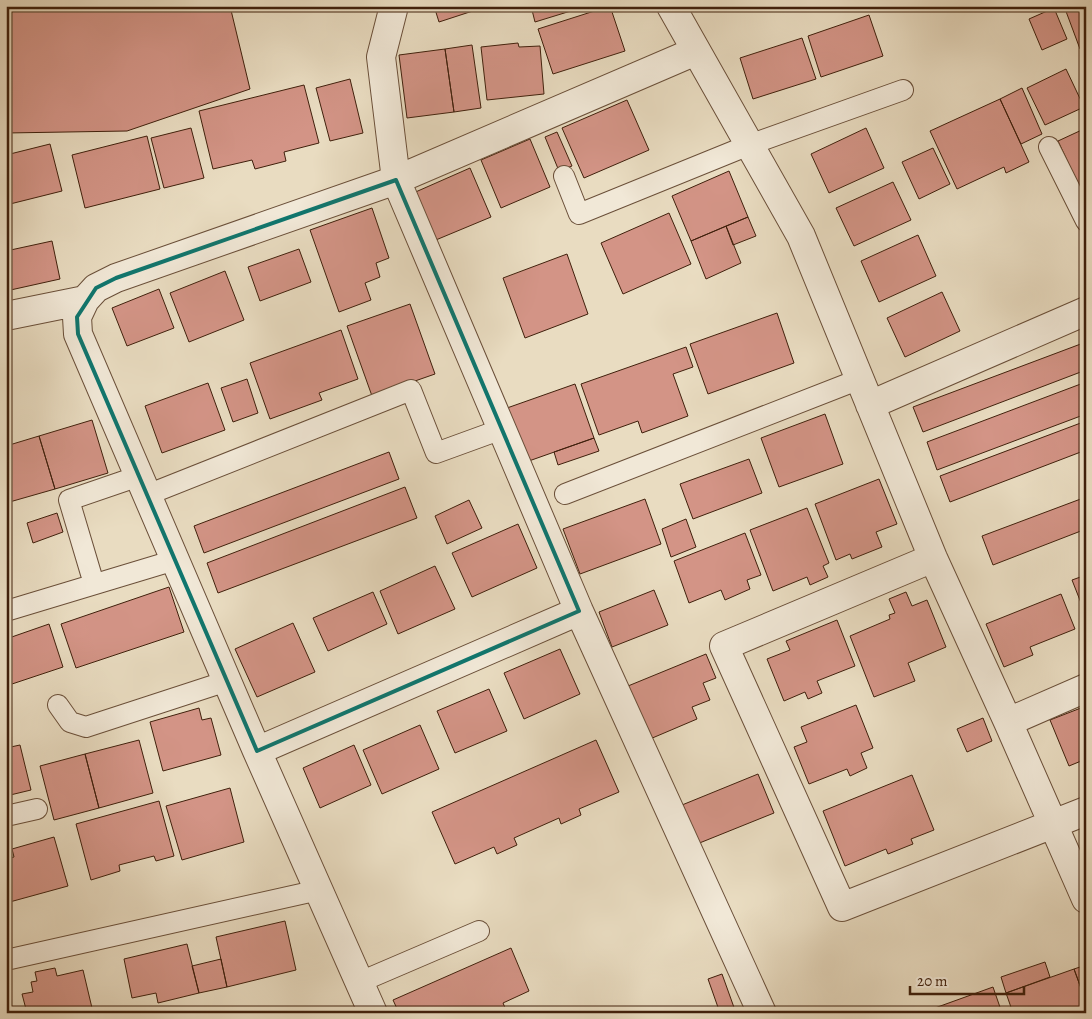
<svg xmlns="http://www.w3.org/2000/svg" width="1092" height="1019" viewBox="0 0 1092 1019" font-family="Alegreya,serif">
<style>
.building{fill:#d39486;stroke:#40200c}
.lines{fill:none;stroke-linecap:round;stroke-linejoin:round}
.service-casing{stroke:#6a4f39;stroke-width:22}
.minor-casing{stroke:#6a4f39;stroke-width:30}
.service{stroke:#f1e8d7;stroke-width:20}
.minor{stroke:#f1e8d7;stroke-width:28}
.marked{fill:none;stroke:#0f766e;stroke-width:4;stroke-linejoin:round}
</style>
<rect width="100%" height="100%" fill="#e9dcc1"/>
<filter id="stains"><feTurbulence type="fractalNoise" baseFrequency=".004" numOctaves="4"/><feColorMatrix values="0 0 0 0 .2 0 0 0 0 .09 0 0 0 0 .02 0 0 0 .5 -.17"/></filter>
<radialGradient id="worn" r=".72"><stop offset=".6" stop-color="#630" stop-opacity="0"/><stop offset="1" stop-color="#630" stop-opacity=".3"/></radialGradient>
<path class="building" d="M 6,6 L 230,6 L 250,89 L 127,131 L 6,133 Z
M 434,6 L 488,6 L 439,22 Z
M 531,6 L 587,6 L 535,22 Z
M 610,6 L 625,51 L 553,74 L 538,29 Z
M 1064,6 L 1086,6 L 1086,47 L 1080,49 Z
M 1054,8 L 1067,39 L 1042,50 L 1029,19 Z
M 869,15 L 883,56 L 821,77 L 808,36 Z
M 802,38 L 816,79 L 753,99 L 740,58 Z
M 518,43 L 519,47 L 540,46 L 544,94 L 487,100 L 481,47 Z
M 472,45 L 481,108 L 454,112 L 445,49 Z
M 445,49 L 454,112 L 407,118 L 399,55 Z
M 1066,69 L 1084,107 L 1045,125 L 1027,88 Z
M 350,79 L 363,133 L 330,141 L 316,88 Z
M 304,85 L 319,143 L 284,152 L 286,161 L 255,169 L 252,160 L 213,169 L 199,111 Z
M 1022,88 L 1042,134 L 1021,144 L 1000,99 Z
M 1000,99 L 1029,162 L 1006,173 L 1004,167 L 957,189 L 930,131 Z
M 627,100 L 649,150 L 584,178 L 562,128 Z
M 191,128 L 204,178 L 164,188 L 151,138 Z
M 866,128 L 884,168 L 829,193 L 811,154 Z
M 1086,128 L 1086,201 L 1058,141 Z
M 557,132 L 572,166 L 559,171 L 545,137 Z
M 147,136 L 160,189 L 85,208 L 72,155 Z
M 530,139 L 550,187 L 501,208 L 481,160 Z
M 50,144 L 62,191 L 6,205 L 6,155 Z
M 933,148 L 950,184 L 919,199 L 902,162 Z
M 470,168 L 491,217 L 431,242 L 411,194 Z
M 729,171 L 748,217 L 691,241 L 672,196 Z
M 893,182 L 911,220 L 854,246 L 836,208 Z
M 372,208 L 389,258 L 376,263 L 380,277 L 365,283 L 371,300 L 339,312 L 310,230 Z
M 669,213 L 691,264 L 623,294 L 601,243 Z
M 748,217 L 756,236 L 733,245 L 726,226 Z
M 726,226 L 741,263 L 706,279 L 691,241 Z
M 918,235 L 936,276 L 879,302 L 861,261 Z
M 52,241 L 60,279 L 6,291 L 6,251 Z
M 299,249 L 311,282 L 260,301 L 248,267 Z
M 567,254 L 588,314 L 525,338 L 503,278 Z
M 225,271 L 244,320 L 189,342 L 170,293 Z
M 159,289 L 174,328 L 127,346 L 112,308 Z
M 942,292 L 960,331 L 905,357 L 887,318 Z
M 410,304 L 435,374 L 372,396 L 347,326 Z
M 777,313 L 794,363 L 708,394 L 690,344 Z
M 341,330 L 358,379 L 319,393 L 322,400 L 270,419 L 250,363 Z
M 1086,342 L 1086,370 L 923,432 L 913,407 Z
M 686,347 L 693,367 L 673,374 L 688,416 L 642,433 L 638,421 L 599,435 L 581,384 Z
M 247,379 L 258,413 L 233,422 L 221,388 Z
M 1086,382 L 1086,414 L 937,470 L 927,442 Z
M 208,383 L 225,430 L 162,453 L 145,406 Z
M 575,384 L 594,438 L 526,462 L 507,408 Z
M 825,414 L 843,464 L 779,487 L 761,438 Z
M 92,420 L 108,473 L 55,489 L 39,436 Z
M 1086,421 L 1086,450 L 950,502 L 940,476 Z
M 39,436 L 55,489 L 6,503 L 6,446 Z
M 594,438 L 599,451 L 558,465 L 554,452 Z
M 389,452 L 399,479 L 204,553 L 194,526 Z
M 749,459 L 762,493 L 693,519 L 680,484 Z
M 879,479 L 897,524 L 876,532 L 882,547 L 852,559 L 850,554 L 836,560 L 815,504 Z
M 405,487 L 417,518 L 218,593 L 207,563 Z
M 1086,497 L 1086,529 L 993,565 L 982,536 Z
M 645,499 L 661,544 L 580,574 L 563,529 Z
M 469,500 L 482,528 L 447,544 L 435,516 Z
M 807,508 L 829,563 L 823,566 L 828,577 L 810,585 L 807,577 L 773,591 L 750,530 Z
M 57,513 L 63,532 L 33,543 L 27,523 Z
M 686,519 L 696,547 L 671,557 L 662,529 Z
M 518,524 L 537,568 L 472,597 L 452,553 Z
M 745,533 L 761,575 L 747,580 L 750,589 L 725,600 L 721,590 L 689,603 L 674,561 Z
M 435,566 L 455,609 L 398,634 L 380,591 Z
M 1086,575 L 1086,607 L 1083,608 L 1072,580 Z
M 169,587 L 184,632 L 76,668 L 61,624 Z
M 654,590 L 668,625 L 612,647 L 599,612 Z
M 373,592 L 387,624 L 328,651 L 313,618 Z
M 906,592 L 912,606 L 927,600 L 946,647 L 908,663 L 915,681 L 874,697 L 850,636 L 890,619 L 889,615 L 895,613 L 889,599 Z
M 1061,594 L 1075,629 L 1030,647 L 1033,655 L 1004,667 L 986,624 Z
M 837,620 L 855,666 L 817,681 L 822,693 L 808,699 L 805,692 L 784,701 L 767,659 L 790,650 L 786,641 Z
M 293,623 L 315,672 L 257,697 L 235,649 Z
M 49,624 L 63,667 L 12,684 L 6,668 L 6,639 Z
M 560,649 L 580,694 L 524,719 L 504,673 Z
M 706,654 L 716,678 L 703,683 L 710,700 L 692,707 L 697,719 L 650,739 L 628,686 Z
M 489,689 L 507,731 L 455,753 L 437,711 Z
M 856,705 L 873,748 L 861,753 L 867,768 L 850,776 L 847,769 L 809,784 L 794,747 L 807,742 L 801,727 Z
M 1086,706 L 1086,759 L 1069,766 L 1050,720 Z
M 199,708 L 202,720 L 211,718 L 221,755 L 163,771 L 150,722 Z
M 983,718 L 992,741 L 967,752 L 957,729 Z
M 420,725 L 439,769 L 382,794 L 363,750 Z
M 139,740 L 153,793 L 99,808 L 85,754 Z
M 596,740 L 619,792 L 579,809 L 581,815 L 561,824 L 559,818 L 514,838 L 517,845 L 497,854 L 494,847 L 455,864 L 432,812 Z
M 20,745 L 31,790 L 6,796 L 6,748 Z
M 354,745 L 371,785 L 320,808 L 303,768 Z
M 85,754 L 99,808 L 54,820 L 40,766 Z
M 758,774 L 774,813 L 697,844 L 682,805 Z
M 912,775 L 934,830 L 911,839 L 913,844 L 888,854 L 886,849 L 845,866 L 823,811 Z
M 230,788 L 244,842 L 182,860 L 166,806 Z
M 159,801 L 174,856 L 156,861 L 154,856 L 119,865 L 120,871 L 91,880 L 76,824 Z
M 54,837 L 68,886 L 6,903 L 6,859 L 14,857 L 12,849 Z
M 285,921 L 296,970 L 227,987 L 216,937 Z
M 187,944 L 199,993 L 158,1003 L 156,993 L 132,998 L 124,959 Z
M 511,948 L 529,991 L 503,1003 L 506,1010 L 499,1013 L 485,1013 L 485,1011 L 480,1013 L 399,1013 L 393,1000 Z
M 221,959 L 227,987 L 199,993 L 192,966 Z
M 1045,962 L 1050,977 L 1006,993 L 1001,977 Z
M 1086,965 L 1086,1002 L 1074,969 Z
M 55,968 L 57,976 L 83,970 L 92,1008 L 74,1013 L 27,1013 L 22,994 L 33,992 L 31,982 L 37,981 L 35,972 Z
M 1074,969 L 1086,1002 L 1086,1013 L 1013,1013 L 1006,993 Z
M 722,974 L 736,1013 L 720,1013 L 708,979 Z
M 993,987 L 1002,1013 L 921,1013 Z"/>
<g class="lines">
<g class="service-casing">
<path id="service" d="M 1049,147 L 1086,221
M 564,176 L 579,214 L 749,145 L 903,90
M 565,494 L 860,379
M 147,495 L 411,390 L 436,453 L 502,429
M 94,584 L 69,500 L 139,476
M 6,611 L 175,560
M 58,705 L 70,722 L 86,727 L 227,681
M 6,816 L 37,809
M 6,960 L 319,890
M 360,982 L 479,931"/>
</g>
<g class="minor-casing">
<path id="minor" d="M 394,6 L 381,57 L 396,180 L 579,611 L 762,1013
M 671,6 L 801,236 L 933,558 L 1008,722 L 1086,899
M 85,300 L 77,317 L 78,334 L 257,751 L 373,1013
M 6,316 L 85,300 L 96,288 L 116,278 L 396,180 L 696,51
M 870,405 L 1086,311
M 933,558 L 724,646 L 842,907 L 1086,811
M 1008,722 L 1086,688
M 257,751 L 579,611"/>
</g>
<use href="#service" class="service"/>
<use href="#minor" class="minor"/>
</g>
<path class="marked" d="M 396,180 L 579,611 L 257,751 L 78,334 L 77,317 L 96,288 L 116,278 Z"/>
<rect width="1092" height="1019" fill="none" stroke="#e9dcc1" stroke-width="25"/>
<rect x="8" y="8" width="1077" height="1004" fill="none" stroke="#40200c" stroke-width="2.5"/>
<rect x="12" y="12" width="1067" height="994" fill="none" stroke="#40200c"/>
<path d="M910 986v8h114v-8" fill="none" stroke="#40200c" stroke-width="2.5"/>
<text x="917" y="986" font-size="15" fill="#40200c" stroke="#f1e8d7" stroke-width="4" paint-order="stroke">20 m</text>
<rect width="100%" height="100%" filter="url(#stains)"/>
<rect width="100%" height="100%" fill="url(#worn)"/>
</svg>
